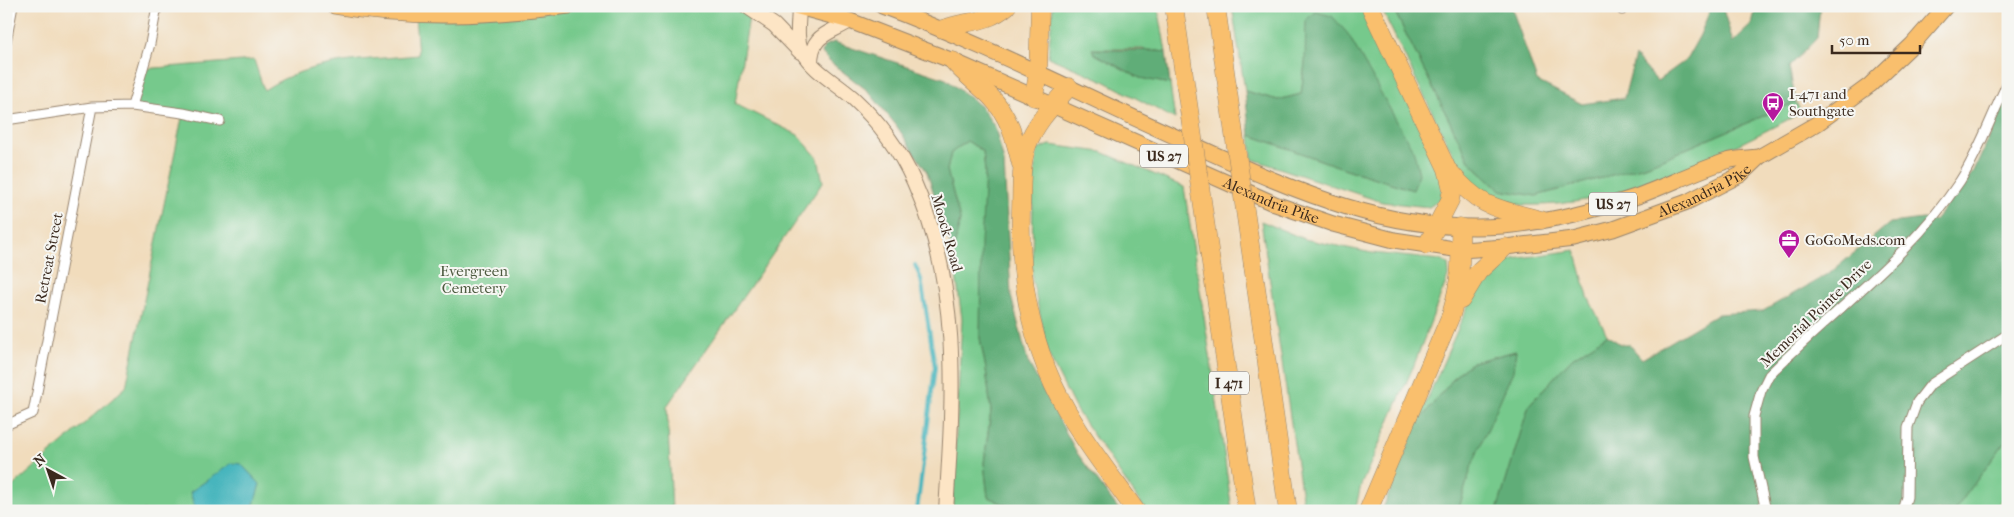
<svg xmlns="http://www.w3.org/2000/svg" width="2014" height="517" viewBox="0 0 2014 517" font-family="'IM FELL French Canon',serif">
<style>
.green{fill:#76c98c;stroke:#587a55}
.forest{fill:#60ad78;stroke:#4e6c4b}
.water{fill:#46b5bd;stroke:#40706e}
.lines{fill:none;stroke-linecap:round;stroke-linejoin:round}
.stream{stroke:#46b5bd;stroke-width:4}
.minor-casing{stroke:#96836d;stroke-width:11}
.secondary-casing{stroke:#96836d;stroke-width:16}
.primary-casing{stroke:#96836d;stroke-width:17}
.motorway-casing{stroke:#96836d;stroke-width:19}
.minor{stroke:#fff;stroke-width:9}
.secondary{stroke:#fde5c5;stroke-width:14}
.primary{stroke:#f9bf6d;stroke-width:15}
.motorway{stroke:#f9bf6d;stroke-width:18}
.motorway-bridge-casing{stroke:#96836d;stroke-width:19;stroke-linecap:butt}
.motorway-bridge{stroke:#f9bf6d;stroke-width:18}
.labels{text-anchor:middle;stroke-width:4;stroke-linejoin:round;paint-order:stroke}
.shield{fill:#f6f6f2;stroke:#73675e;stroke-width:1}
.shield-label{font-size:14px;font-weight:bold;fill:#3b2a1e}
.poi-label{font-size:15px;fill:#3b2a1e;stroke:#f6f6f2;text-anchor:start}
.street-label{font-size:15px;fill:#3b2a1e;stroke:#f6f6f2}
.park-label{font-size:15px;fill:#4d5a3f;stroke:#f6f6f2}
</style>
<rect width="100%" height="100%" fill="#f6f6f2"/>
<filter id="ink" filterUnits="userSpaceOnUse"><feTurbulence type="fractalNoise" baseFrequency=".02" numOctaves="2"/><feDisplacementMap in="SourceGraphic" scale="10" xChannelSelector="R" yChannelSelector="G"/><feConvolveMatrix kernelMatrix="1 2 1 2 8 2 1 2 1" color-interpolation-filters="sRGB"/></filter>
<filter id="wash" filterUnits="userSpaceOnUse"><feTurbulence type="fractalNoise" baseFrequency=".0096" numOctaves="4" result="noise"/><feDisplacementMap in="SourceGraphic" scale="20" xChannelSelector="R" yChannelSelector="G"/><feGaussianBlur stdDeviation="1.12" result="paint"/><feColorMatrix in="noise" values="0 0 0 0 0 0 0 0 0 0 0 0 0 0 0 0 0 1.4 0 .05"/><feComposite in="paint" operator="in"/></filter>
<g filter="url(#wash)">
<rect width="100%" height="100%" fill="#f1dcbc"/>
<path class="green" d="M 569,6 L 746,6 L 750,11 L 735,104 L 798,135 L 818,158 L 823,182 L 667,406 L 672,511 L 6,511 L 6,492 L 126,387 L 183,113 L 132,106 L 143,69 L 254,60 L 264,90 C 313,58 362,61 418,55 L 415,16 Z
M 1053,6 L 1158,6 L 1166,52 L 1142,49 L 1092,49 L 1095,54 L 1140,78 L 1170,84 L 1175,119 L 1102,80 L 1048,57 Z
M 1232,6 L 1362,6 L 1426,139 L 1442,182 L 1441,199 L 1429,207 L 1382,202 L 1252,159 L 1250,135 L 1340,167 L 1413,190 L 1305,63 L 1301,94 L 1278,100 L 1245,91 Z
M 1380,6 L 1392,6 L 1470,162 L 1500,190 L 1536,196 L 1648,165 L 1796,102 L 1801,113 C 1722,153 1632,202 1541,205 C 1525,205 1511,206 1496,201 C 1478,194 1469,181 1458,165 Z
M 967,141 L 983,151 L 985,172 L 980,338 L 986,369 L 991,411 L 984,463 L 988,497 L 1019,511 L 952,511 L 962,319 L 953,253 L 960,220 L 947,170 L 951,153 Z
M 1050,145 L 1102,152 L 1184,187 L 1214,381 L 1232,511 L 1146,511 L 1076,410 L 1049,356 L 1032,279 L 1033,184 L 1037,150 Z
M 1261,221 L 1304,239 L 1372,253 L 1440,260 L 1448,264 L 1449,274 L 1414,365 L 1361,485 L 1355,511 L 1304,511 Z
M 1575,250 L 1588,297 L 1607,335 L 1572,358 L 1529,405 L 1497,511 L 1458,511 L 1472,465 L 1516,351 L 1473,362 L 1458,373 L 1416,425 L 1477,285 L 1495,265 L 1514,259 Z
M 2008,438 L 2008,492 L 1994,511 L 1954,511 Z"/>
<path class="forest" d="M 1392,6 L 1511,6 L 1537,81 L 1582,104 L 1624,98 L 1635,56 L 1657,81 L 1686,60 L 1700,35 L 1710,10 L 1715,6 L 1722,6 L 1733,42 L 1752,24 L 1756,6 L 1820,6 L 1817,38 L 1789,67 L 1796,102 L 1648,165 L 1536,196 L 1500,190 L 1470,162 Z
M 1316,12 L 1332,16 L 1348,34 L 1414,152 L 1419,174 L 1413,190 L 1340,167 L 1250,135 L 1245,91 L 1278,100 L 1301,94 L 1305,63 L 1306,19 Z
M 834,42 L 946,79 L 981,107 L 995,127 L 1004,162 L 1011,296 L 1028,362 L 1077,453 L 1120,511 L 1019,511 L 988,497 L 984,463 L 991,411 L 986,369 L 980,338 L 981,244 L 985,172 L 983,151 L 967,141 L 951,153 L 947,170 L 960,220 L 953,253 L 927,172 L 896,125 L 868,91 L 830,62 L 822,53 L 824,46 Z
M 1092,49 C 1117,51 1141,49 1166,52 L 1170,84 L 1140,78 L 1095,54 Z
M 2008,96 L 2008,438 L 1954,511 L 1497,511 L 1529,405 L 1572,358 L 1607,335 L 1620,344 L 1629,344 L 1642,359 L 1718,314 L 1763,311 L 1830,273 L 1890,223 L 1923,219 L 1934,221 L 1974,171 Z
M 1516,351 L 1513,371 L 1472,465 L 1458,511 L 1382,511 L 1416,425 L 1458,373 L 1473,362 Z"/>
<path class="water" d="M 232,463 L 241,464 L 260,484 L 253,508 L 249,511 L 196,511 L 190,492 Z"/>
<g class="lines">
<path class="stream" d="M 915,265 L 921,279 L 935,367 L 917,511"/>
</g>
</g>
<g filter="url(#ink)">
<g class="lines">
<g class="minor-casing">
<path id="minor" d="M 1622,10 L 1622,6
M 6,42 L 13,6
M 132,106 L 150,44 L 157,6
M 6,120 L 92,107 L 132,106 L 183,113 L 220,121
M 6,425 L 33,413 L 92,107
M 1766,511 L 1754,457 L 1754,416 L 1761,391 L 1769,375 C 1832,311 1910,257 1960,181 C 1980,150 1992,114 2008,82
M 1903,511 L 1907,497 L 1908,427 L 1917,402 L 1931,384 L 2008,334"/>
</g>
<g class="secondary-casing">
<path id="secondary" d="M 746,6 L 774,25 L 800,52
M 799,6 C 799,21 795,38 802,51 C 812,70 836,83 852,97 C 878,121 900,150 914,182 C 962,289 953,398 946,511
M 811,63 C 811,34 829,34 850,21"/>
</g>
<g class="primary-casing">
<g id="primary">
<path d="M 334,6 C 413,20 490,16 569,6"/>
<path id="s1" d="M 795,6 L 850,21 L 953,61 L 1275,204 L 1333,224 L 1394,240 L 1461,250 L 1505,247 L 1574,239 L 1613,229 L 1687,202 L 1740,175 L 1759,157 L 1818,123 L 1870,85 L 1912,45 L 1946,6"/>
<path d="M 882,6 C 986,45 1084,96 1185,141 C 1289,188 1386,235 1503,226 C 1547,222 1593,211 1635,197 C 1666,186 1695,171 1727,161 C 1736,158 1749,158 1759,157"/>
</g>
</g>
<g class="motorway-casing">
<path id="motorway" d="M 1174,6 L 1183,68
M 1216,6 L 1227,85
M 1370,6 L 1447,169 L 1452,189 L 1450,200 L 1427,245
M 943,29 C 967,20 986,24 1007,6
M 953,61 C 964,74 978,84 990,96 C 1009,115 1015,139 1021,164
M 1069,87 C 1053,105 1035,123 1027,146 C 1020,165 1022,189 1021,210 C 1019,269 1028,329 1053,384 C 1074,429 1107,470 1136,511
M 1034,97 L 1038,73 L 1040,6
M 1449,171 C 1481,209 1496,208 1541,220
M 1210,256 L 1247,511
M 1253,266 L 1288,511
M 1461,300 L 1478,272 L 1505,247
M 1368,511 L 1451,315 C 1461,281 1461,262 1460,227"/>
</g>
<use href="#minor" class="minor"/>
<use href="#secondary" class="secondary"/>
<use href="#primary" class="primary"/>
<use href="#motorway" class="motorway"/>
<g class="motorway-bridge-casing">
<path id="motorway-bridge" d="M 1183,68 L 1210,256
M 1227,85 L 1253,266"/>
</g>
<use href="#motorway-bridge" class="motorway-bridge"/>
</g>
</g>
<defs>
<g id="bus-pin" transform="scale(1.125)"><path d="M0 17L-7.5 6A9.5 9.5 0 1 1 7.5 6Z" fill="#b5179e" stroke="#f6f6f2"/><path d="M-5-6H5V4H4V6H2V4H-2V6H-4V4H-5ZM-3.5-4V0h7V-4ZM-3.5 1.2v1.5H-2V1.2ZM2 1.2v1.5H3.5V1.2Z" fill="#fff"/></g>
<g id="office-pin" transform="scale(1.125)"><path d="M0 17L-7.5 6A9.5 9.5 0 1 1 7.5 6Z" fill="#b5179e" stroke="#f6f6f2"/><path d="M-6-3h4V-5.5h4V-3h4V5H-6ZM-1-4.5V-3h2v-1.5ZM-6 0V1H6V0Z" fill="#fff"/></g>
</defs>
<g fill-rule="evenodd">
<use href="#bus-pin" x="1773" y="103"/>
<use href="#office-pin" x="1789" y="240"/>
</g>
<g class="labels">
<g class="shield">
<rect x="1140" y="144.5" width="48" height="23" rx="4"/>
<rect x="1589" y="192.5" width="48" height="23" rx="4"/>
<rect x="1209" y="371.5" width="40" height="23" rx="4"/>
</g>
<g class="shield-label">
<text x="1164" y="161">US 27</text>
<text x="1613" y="209">US 27</text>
<text x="1229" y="388">I 471</text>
</g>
<g class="poi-label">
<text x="1789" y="99">I-471 and<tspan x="1789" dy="17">Southgate</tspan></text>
<text x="1805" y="245">GoGoMeds.com</text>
</g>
<g class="street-label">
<text dy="5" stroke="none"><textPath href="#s1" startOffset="965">Alexandria Pike</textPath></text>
<text dy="5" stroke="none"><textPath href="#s1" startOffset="515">Alexandria Pike</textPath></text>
<text transform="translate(947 233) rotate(74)" y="5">Moock Road</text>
<text transform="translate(49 258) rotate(-79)" y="5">Retreat Street</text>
<text transform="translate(1816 313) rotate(-44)" y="5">Memorial Pointe Drive</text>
</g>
<g class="park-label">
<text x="474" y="276">Evergreen<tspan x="474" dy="17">Cemetery</tspan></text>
</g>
</g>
<rect width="2014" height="517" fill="none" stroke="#f6f6f2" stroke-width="25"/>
<g transform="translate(48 470) rotate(320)" stroke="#f6f6f2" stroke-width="4" paint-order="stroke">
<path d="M0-4L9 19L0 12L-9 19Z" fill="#3b2a1e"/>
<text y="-8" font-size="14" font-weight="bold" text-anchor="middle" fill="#3b2a1e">N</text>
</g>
<path d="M1832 45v8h88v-8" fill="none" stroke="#3b2a1e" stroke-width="2.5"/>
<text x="1839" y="45" font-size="15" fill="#3b2a1e" stroke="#f6f6f2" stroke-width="4" paint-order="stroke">50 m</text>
</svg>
